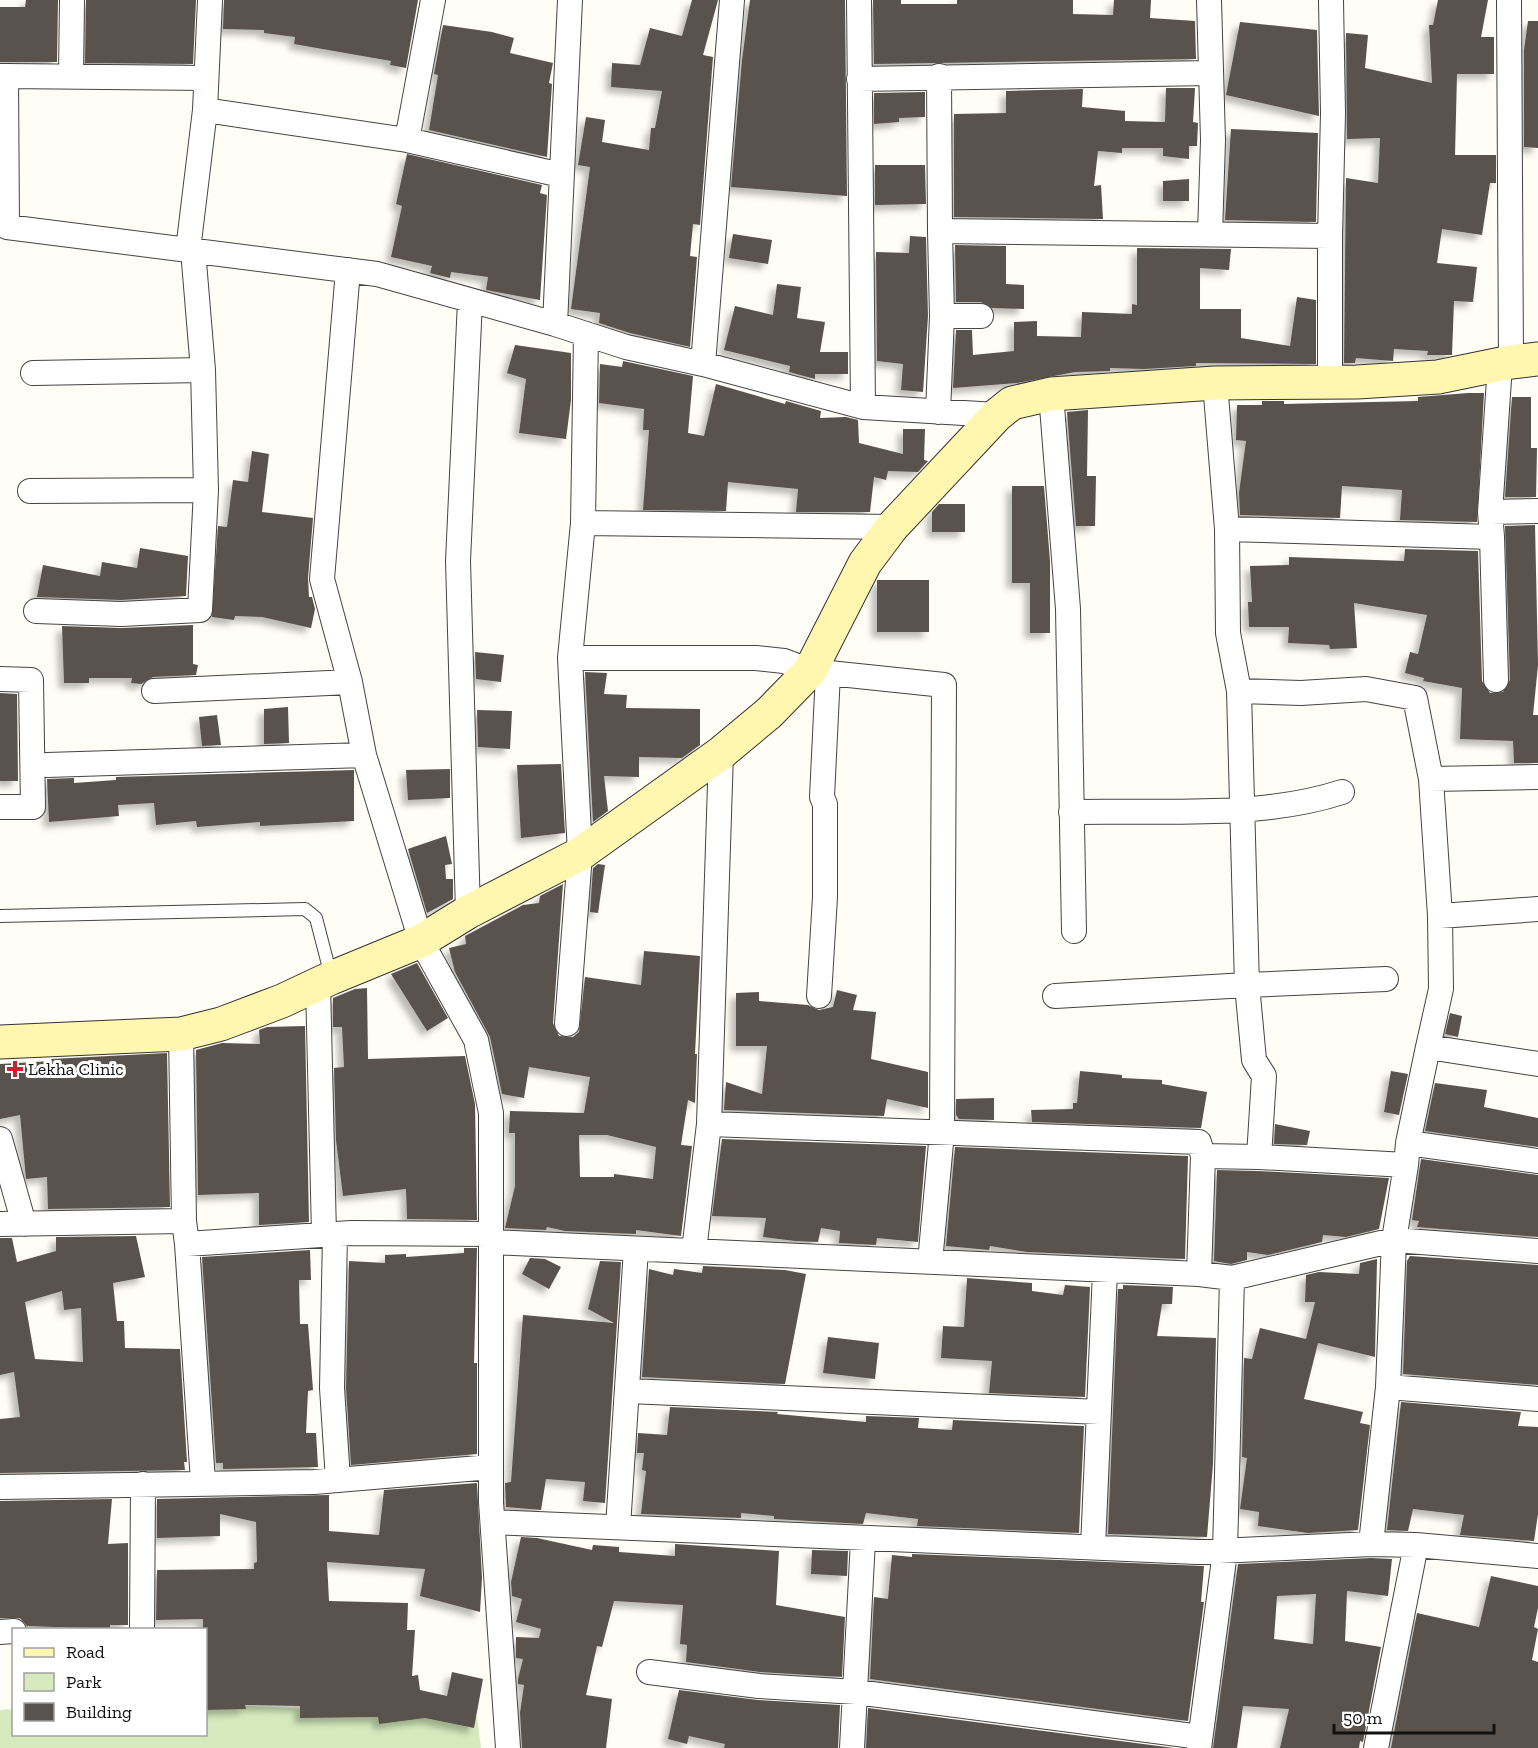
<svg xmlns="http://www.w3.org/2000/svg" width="1538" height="1748" viewBox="0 0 1538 1748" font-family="'Zilla Slab',serif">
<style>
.green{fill:#d5ebbd}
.building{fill:#5a524d;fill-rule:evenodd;filter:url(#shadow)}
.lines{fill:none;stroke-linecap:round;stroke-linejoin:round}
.lane-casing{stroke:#444;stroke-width:14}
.street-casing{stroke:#444;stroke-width:26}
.secondary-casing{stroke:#333;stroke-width:35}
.lane{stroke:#fff;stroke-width:12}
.street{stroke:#fff;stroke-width:24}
.secondary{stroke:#fff6b0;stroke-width:33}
.poi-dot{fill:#c4262e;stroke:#fff;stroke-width:2}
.labels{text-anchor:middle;stroke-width:6;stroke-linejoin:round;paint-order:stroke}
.poi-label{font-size:18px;fill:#111;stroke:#fff;text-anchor:start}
</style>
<defs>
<filter id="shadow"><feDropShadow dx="-5.5" dy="5.5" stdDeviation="3" flood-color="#0004"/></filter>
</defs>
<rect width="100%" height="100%" fill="#fffdf5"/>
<path class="green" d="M 206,1704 L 477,1717 L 481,1748 L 0,1748 L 0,1710 L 13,1709 L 14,1734 L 206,1734 Z"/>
<path class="building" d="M 26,0 L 58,0 L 57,62 L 0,62 L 0,7 L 25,7 Z
M 86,0 L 196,0 L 193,64 L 85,63 Z
M 224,0 L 418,0 L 406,68 L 390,65 L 391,61 L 294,44 L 295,37 L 264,33 L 264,30 L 223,29 Z
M 692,0 L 718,0 L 703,55 L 713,57 L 700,225 L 693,224 L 690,256 L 697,257 L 690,347 L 630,333 L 599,323 L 600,313 L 571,309 L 590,167 L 578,165 L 586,117 L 605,120 L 602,142 L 649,150 L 651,128 L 655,128 L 662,91 L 611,87 L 612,63 L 640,65 L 650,28 L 682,36 Z
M 750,0 L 845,0 L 847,196 L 731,187 L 742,60 Z
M 873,0 L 901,0 L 901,4 L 957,4 L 957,0 L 1073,0 L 1073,14 L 1113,15 L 1114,0 L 1151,0 L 1150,18 L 1195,21 L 1196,59 L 874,64 Z
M 1438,0 L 1488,0 L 1481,37 L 1494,37 L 1494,74 L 1457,74 L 1455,155 L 1496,155 L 1496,183 L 1490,183 L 1482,235 L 1442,229 L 1437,263 L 1477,267 L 1473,302 L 1454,301 L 1452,355 L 1427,355 L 1428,351 L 1394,349 L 1393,361 L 1356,358 L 1355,363 L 1344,363 L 1346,178 L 1378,183 L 1380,138 L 1347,139 L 1346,33 L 1368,35 L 1365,68 L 1432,83 L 1429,25 L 1433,25 Z
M 1528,21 L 1538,21 L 1538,148 L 1524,147 L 1524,50 Z
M 1240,22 L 1317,30 L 1319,116 L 1226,95 Z
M 443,25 L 492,32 L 514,38 L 510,53 L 553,63 L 549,83 L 552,84 L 547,157 L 429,130 L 438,75 L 434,74 Z
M 1166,88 L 1195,88 L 1193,122 L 1198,123 L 1197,146 L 1189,146 L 1189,159 L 1163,156 L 1163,148 L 1122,148 L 1122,153 L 1098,151 L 1094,186 L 1101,185 L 1103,219 L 954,217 L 954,114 L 1006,113 L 1006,91 L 1083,89 L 1082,107 L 1125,111 L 1125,121 L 1165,122 Z
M 925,92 L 925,117 L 899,118 L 899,122 L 874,124 L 874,93 Z
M 1231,129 L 1318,133 L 1316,222 L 1225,220 Z
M 407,154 L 542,185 L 540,193 L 547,195 L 540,300 L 486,290 L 488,277 L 451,272 L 450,278 L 430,273 L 432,266 L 391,257 L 402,206 L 396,204 Z
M 875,165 L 925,165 L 926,204 L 875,205 Z
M 1189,179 L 1189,201 L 1163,201 L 1163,181 Z
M 733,234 L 772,240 L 768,264 L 729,258 Z
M 910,236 L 926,237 L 928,316 L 923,392 L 901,390 L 903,364 L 877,361 L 876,252 L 909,253 Z
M 955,245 L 1006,246 L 1006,284 L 1024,285 L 1024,309 L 992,308 L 981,302 L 956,302 Z
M 1137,248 L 1231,249 L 1229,270 L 1200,268 L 1200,309 L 1241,309 L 1241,338 L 1290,346 L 1297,297 L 1316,300 L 1316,364 L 1196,363 L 1196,366 L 1144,369 L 1110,368 L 1110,371 L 1075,372 L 1017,383 L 953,388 L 956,330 L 972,330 L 973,355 L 1014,351 L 1014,322 L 1037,321 L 1037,336 L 1081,337 L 1082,312 L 1132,314 L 1132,304 L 1137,305 Z
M 777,284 L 801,287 L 797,318 L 825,322 L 820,352 L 848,352 L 848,374 L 815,374 L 815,379 L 789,372 L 790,366 L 724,350 L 735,306 L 773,315 Z
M 515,345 L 571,353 L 571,400 L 566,439 L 519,433 L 526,379 L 507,373 Z
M 623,361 L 693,376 L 688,433 L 704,436 L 716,384 L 785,404 L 786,401 L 821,411 L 820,418 L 846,417 L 858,420 L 859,443 L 903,454 L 903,429 L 925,429 L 924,460 L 928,461 L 918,472 L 888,471 L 886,480 L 874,477 L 870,512 L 796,512 L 798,489 L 728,482 L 726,511 L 643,510 L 649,430 L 643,430 L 644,409 L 599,403 L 600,364 L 622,367 Z
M 1468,393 L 1484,393 L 1477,522 L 1400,520 L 1402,490 L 1342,486 L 1340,518 L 1240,515 L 1239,493 L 1246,441 L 1236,440 L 1237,405 L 1262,405 L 1262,401 L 1284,401 L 1284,404 L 1418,401 L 1418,397 Z
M 1512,397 L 1531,397 L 1531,448 L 1537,448 L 1536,497 L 1505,497 Z
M 1088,410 L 1087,476 L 1096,476 L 1095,526 L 1076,526 L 1067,412 Z
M 252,451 L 269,454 L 262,512 L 313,518 L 308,578 L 309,597 L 312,597 L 315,609 L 311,628 L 262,617 L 235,616 L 234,620 L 212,617 L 218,526 L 227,527 L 233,480 L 248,482 Z
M 1012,486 L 1044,486 L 1050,561 L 1050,633 L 1030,633 L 1030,583 L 1012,583 Z
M 939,504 L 965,504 L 965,532 L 932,532 L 932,512 Z
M 1535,525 L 1538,665 L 1533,715 L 1538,715 L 1538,763 L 1514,763 L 1513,741 L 1460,739 L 1462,688 L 1423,681 L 1424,678 L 1405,673 L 1410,652 L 1418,654 L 1427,615 L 1354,603 L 1357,648 L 1330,649 L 1329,645 L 1288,643 L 1289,627 L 1249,627 L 1248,602 L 1252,602 L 1250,566 L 1289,565 L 1289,557 L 1404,561 L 1405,549 L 1478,551 L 1482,681 L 1490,693 L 1503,692 L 1510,680 L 1505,526 Z
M 140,548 L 188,556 L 186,596 L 121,600 L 37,597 L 43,565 L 100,576 L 102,562 L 137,568 Z
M 877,580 L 929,580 L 929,632 L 877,632 Z
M 193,625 L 193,664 L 198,665 L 196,675 L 153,677 L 141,684 L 131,683 L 132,678 L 89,678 L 89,683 L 64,683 L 62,626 L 121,628 Z
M 475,652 L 504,655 L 501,682 L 476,679 Z
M 585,672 L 607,673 L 604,694 L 627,695 L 626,708 L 700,709 L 700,745 L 682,758 L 639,757 L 639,777 L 604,776 L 608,811 L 593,822 Z
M 0,693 L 17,694 L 18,781 L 0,781 Z
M 288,707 L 289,743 L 264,744 L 264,709 Z
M 477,710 L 512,711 L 510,749 L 478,747 Z
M 217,715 L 221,745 L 202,746 L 199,717 Z
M 561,764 L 565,833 L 521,838 L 517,765 Z
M 450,769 L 450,798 L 408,800 L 406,770 Z
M 354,770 L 354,821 L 260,826 L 260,822 L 197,827 L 196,821 L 156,825 L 154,803 L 118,805 L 119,816 L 49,822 L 47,779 L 74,778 L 74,783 L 116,780 L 116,777 Z
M 446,836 L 452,864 L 445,865 L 446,879 L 453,879 L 453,899 L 427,913 L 408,849 Z
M 598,864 L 605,865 L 598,913 L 590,912 L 593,868 Z
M 563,884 L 553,1023 L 559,1036 L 573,1037 L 579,1032 L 585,977 L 641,985 L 644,951 L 700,956 L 695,1054 L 697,1054 L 695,1103 L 688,1100 L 681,1145 L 692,1146 L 681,1236 L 636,1230 L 636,1234 L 565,1231 L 547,1227 L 546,1230 L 505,1228 L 515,1186 L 515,1133 L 509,1133 L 510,1111 L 584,1113 L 590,1077 L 529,1067 L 524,1098 L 502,1094 L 490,1037 L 455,972 L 449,948 L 466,944 L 465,936 L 523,905 L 539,903 L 540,896 ZM 579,1135 L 607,1135 L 656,1147 L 653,1179 L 614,1174 L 614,1177 L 580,1177 Z
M 417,963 L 448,1018 L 427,1031 L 391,974 Z
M 367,988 L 368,1059 L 465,1056 L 475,1104 L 477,1220 L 407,1219 L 406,1189 L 343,1196 L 336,1140 L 334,1068 L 344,1067 L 342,1027 L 333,1027 L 333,998 L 355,989 Z
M 837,990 L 857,995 L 853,1010 L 876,1012 L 871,1059 L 928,1072 L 928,1108 L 887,1099 L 884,1116 L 724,1110 L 726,1082 L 762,1094 L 767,1046 L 736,1046 L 736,993 L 759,992 L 759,1001 L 808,1005 L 819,1010 L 833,1007 Z
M 1450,1013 L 1462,1016 L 1458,1037 L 1445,1034 Z
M 305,1026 L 309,1222 L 259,1225 L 259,1193 L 198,1195 L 196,1050 L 222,1043 L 260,1044 L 259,1030 L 267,1027 Z
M 167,1053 L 170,1207 L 48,1209 L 47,1177 L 26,1179 L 20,1115 L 0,1119 L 0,1064 L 52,1061 L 51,1059 Z
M 1080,1071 L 1122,1075 L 1122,1078 L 1162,1080 L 1162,1084 L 1207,1092 L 1201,1128 L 1032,1122 L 1031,1110 L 1073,1109 L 1073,1103 L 1077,1103 Z
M 1391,1071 L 1408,1074 L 1399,1115 L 1384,1112 Z
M 1435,1083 L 1487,1090 L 1484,1107 L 1538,1118 L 1538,1147 L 1425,1131 Z
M 994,1098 L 994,1120 L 959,1119 L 956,1115 L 956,1099 Z
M 1275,1124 L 1310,1131 L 1307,1145 L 1274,1144 Z
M 722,1139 L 926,1146 L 918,1242 L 877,1238 L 876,1245 L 839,1243 L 840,1231 L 821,1228 L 818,1242 L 795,1241 L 763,1237 L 766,1218 L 712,1216 Z
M 955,1147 L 1188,1156 L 1185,1259 L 1027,1252 L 990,1246 L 989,1250 L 946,1246 Z
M 1421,1159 L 1538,1175 L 1538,1237 L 1417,1227 L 1419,1221 L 1412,1220 Z
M 1217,1170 L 1258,1171 L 1389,1178 L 1379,1229 L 1346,1237 L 1323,1235 L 1322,1242 L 1268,1255 L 1247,1252 L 1247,1260 L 1231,1264 L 1214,1261 Z
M 136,1236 L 145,1277 L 113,1283 L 117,1321 L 124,1321 L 125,1348 L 180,1349 L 187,1462 L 184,1462 L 185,1470 L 0,1473 L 0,1419 L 20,1417 L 14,1372 L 0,1375 L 0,1238 L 12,1238 L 17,1262 L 56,1251 L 56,1237 ZM 62,1291 L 64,1310 L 81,1308 L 83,1362 L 35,1359 L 25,1302 Z
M 464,1248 L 477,1248 L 474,1363 L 477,1363 L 477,1454 L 351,1465 L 346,1388 L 349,1261 L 385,1263 L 385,1255 L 406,1254 L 406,1257 L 464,1253 Z
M 310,1250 L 311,1280 L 299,1280 L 300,1324 L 308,1324 L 313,1390 L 308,1391 L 306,1433 L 316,1433 L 318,1467 L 223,1469 L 223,1463 L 216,1463 L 202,1257 Z
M 1410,1256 L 1538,1265 L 1538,1385 L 1403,1374 L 1407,1261 Z
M 530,1258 L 545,1259 L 561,1267 L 549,1289 L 522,1274 Z
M 1377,1259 L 1375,1357 L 1318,1343 L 1304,1399 L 1363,1412 L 1360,1423 L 1370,1425 L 1358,1530 L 1308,1533 L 1258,1526 L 1259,1512 L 1240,1509 L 1247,1458 L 1242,1457 L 1244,1358 L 1252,1359 L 1260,1328 L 1306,1339 L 1315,1302 L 1305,1302 L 1306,1275 L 1319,1272 L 1359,1274 L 1360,1263 Z
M 600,1261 L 621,1262 L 605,1503 L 583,1501 L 585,1482 L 546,1479 L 541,1510 L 506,1507 L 505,1483 L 511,1482 L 523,1315 L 614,1323 L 588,1309 Z
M 703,1266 L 785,1270 L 806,1274 L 785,1384 L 642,1377 L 649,1269 L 673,1275 L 674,1269 L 702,1273 Z
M 967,1278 L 1032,1283 L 1032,1291 L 1063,1295 L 1065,1285 L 1090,1287 L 1085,1397 L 989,1393 L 992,1361 L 941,1358 L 943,1326 L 964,1327 Z
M 1123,1285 L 1173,1287 L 1172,1304 L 1162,1304 L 1157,1336 L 1216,1338 L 1213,1464 L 1207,1537 L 1108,1534 L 1118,1289 L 1123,1289 Z
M 828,1337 L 879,1343 L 875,1379 L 823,1373 Z
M 1401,1402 L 1521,1412 L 1518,1426 L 1538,1427 L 1538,1514 L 1534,1541 L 1460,1535 L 1464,1515 L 1413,1509 L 1408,1531 L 1387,1530 Z
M 670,1407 L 778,1412 L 777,1414 L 866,1422 L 866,1416 L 919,1418 L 918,1428 L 952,1430 L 953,1420 L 1084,1426 L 1079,1533 L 917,1526 L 918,1519 L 866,1513 L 863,1524 L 774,1519 L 774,1516 L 741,1513 L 741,1518 L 641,1514 L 646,1471 L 642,1470 L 644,1453 L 637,1453 L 638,1433 L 667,1435 Z
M 477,1483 L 482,1578 L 480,1612 L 420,1596 L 425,1569 L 327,1562 L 329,1601 L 408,1603 L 407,1630 L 415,1630 L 412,1676 L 418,1675 L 420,1690 L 447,1696 L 452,1672 L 483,1679 L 474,1728 L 425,1718 L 379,1724 L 378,1717 L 300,1718 L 300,1706 L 245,1705 L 246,1709 L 206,1710 L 206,1629 L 203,1629 L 203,1619 L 156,1620 L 157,1570 L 254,1569 L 254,1563 L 257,1562 L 256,1522 L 220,1514 L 220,1536 L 157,1538 L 157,1499 L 329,1495 L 329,1531 L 379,1535 L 384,1490 Z
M 112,1499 L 108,1544 L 128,1543 L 128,1625 L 110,1625 L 110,1629 L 27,1626 L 20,1618 L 0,1618 L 0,1501 Z
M 521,1537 L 537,1538 L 592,1550 L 593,1545 L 619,1547 L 619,1552 L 675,1556 L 675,1544 L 779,1551 L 776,1605 L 845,1617 L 842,1677 L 760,1672 L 686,1662 L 687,1645 L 680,1644 L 683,1605 L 614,1601 L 602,1647 L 597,1646 L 586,1695 L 612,1699 L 606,1748 L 522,1748 L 520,1713 L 524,1685 L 518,1684 L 518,1679 L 523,1659 L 516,1658 L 516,1637 L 539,1638 L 541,1629 L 516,1622 L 522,1599 L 512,1596 L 511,1582 Z
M 812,1550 L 848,1551 L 847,1576 L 811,1574 Z
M 912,1554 L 1204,1566 L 1201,1602 L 1204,1602 L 1188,1721 L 870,1679 L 874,1597 L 888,1599 L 892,1555 L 912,1557 Z
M 1371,1558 L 1392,1559 L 1388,1596 L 1347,1591 L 1345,1641 L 1381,1647 L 1363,1742 L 1360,1741 L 1359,1748 L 1280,1748 L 1289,1709 L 1243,1706 L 1237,1748 L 1213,1748 L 1238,1564 ZM 1316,1594 L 1313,1644 L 1274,1639 L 1277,1596 Z
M 1491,1576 L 1538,1586 L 1538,1608 L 1534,1627 L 1538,1629 L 1532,1660 L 1538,1662 L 1538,1748 L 1391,1748 L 1417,1613 L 1479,1627 Z
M 679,1690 L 758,1700 L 840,1705 L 838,1748 L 724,1748 L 725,1744 L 689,1736 L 687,1744 L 668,1739 Z
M 868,1708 L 1174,1748 L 866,1748 Z"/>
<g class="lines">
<g class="lane-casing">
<path id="lane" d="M 0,916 L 305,909 L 316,918 L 331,976"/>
</g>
<g class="street-casing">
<path id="street" d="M 859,0 L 863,407
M 1209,0 L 1213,140 L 1210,234
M 1509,0 L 1511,362
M 0,76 L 6,76 L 7,227 L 377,274 L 555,324 L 626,347 L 703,364 L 863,407 L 997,415
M 6,76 L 206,78
M 71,76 L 72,0
M 939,76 L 940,231
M 859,79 L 1211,73
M 205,110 L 407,140 L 561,175
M 407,140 L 433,0
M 188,250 L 205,110 L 210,0
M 348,270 L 322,579 L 350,682 L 364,755 L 421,941 L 476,1040 L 491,1113 L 491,1502 L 508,1748
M 981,316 L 942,316 L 940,231 L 1330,236 L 1333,113 L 1331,0
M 555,324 L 570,0
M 703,364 L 732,0
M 33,373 L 203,370
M 1330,382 L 1330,236
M 1215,383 L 1227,529 L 1228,633 L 1239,691 L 1301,693 L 1366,689 L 1415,698 L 1431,779 L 1440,916 L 1538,909
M 1051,394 L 1068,609 L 1074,931
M 938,412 L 942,316
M 30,491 L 206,490
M 1490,512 L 1538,511
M 583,523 L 892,527
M 1227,529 L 1492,537 L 1490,512 L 1500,365
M 1492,537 L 1496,680
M 36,611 L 121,614 L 200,610 L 206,490 L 203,370 L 193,250
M 570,658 L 756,658 L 784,661 L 810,671 L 944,685 L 942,1132 L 930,1262
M 0,679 L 31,680 L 33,807 L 0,807
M 154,691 L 350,682
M 1239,691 L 1247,985 L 1386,979
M 47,765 L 364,755
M 1431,779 L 1538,777
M 1071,812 C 1157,810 1260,819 1342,792
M 468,912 L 458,561 L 470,301
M 1440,916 L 1441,989 L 1428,1047 L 1538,1064
M 318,984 L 324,1234
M 819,996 L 825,897 L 825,804 L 822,797 L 828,673
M 1055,996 L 1247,985 L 1254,1060 L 1264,1076 L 1259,1157 L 1406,1165 L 1394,1240 L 1388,1387 L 1371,1544
M 567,1024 L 580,854 L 570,658 L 583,523 L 586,334
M 181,1034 L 184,1221
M 709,1124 L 1199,1142 L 1203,1156 L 1259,1157
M 0,1139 L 24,1224
M 1408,1143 L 1428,1047
M 1406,1165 L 1408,1143 L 1538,1161
M 0,1224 L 184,1221 L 187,1244 L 351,1233 L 491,1234
M 335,1234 L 332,1388 L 338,1480
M 491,1242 L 1199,1274 L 1232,1278 L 1394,1240 L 1538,1251
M 187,1244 L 203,1482
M 694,1251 L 709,1124 L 721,753
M 1199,1274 L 1203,1156
M 1388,1387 L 1538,1399
M 629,1391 L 1099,1412
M 0,1487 L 314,1482 L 491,1467
M 493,1522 L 1197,1552 L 1371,1544 L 1416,1545 L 1538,1556
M 618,1527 L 636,1249
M 1093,1547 L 1105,1271
M 142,1630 L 143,1484
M 0,1632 L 14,1631
M 649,1672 L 759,1686 L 856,1692 L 1200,1737
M 852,1748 L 863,1540
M 1199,1748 L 1225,1552 L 1232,1278
M 1376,1748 L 1416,1545"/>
</g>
<g class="secondary-casing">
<path id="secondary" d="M 0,1042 L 181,1034 L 221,1024 L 282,1001 L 331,978 L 421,941 L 468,912 L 580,854 L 721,753 L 769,713 L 810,671 L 865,563 L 892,527 L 997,415 L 1012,403 L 1051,394 L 1215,383 L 1357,382 L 1438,377 L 1511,362 L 1538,359"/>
</g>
<use href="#lane" class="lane"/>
<use href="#street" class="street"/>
<use href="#secondary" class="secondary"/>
</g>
<path class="poi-dot" d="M12 1060h6v6h6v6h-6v6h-6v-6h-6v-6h6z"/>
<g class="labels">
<g class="poi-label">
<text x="28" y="1075">Lekha Clinic</text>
</g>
</g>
<rect x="12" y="1628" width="195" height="108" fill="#ffffff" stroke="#a0a0a0" stroke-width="1.5"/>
<rect x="24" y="1648" width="30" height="9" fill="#fff6b0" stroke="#a0a0a0" stroke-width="1.5"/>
<text x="66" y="1658" font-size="18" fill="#111111">Road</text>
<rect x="24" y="1673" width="30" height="18" fill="#d5ebbd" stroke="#a0a0a0" stroke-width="1.5"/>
<text x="66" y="1688" font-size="18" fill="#111111">Park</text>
<rect x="24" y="1703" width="30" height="18" fill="#5a524d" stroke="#a0a0a0" stroke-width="1.5"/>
<text x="66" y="1718" font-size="18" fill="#111111">Building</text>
<path d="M1334 1724v9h160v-9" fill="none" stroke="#111111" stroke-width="3"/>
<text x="1343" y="1724" font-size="18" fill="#111111" stroke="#ffffff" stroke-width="4.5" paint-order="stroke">50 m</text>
</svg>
